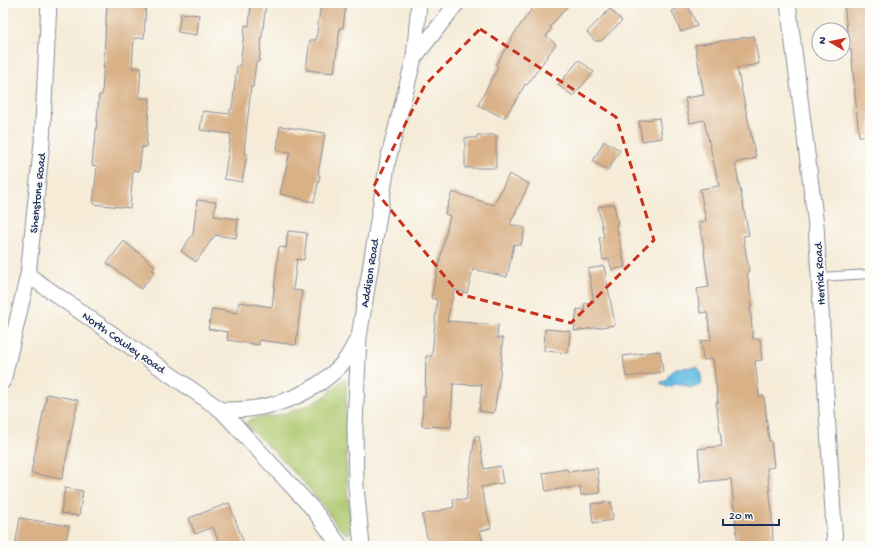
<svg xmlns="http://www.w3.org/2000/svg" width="873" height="549" viewBox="0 0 873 549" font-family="'Gochi Hand',sans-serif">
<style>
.green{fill:#aec86e;stroke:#647c66}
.water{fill:#65bde2;stroke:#4076a0}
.building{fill:#d9b187}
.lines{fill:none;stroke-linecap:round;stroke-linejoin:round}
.service-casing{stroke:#888d9a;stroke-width:10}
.minor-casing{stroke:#888d9a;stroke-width:17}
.service{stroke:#fff;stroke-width:8}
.minor{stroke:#fff;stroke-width:15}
.marked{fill:none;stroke:#c8321e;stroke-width:3;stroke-dasharray:8 5;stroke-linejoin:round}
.labels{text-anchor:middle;stroke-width:4;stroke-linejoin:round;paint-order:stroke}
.street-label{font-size:12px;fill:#1b2f5e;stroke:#fdfcf7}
</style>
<rect width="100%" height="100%" fill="#fdfcf7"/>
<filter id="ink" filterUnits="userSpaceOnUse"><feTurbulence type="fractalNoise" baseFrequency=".025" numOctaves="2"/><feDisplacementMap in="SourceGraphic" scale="8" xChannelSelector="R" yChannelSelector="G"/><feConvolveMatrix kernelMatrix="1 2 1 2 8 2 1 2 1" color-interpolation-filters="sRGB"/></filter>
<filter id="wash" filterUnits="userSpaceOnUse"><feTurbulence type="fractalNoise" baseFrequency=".012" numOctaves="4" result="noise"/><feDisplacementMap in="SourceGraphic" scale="16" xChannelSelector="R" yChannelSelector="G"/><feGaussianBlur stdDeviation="0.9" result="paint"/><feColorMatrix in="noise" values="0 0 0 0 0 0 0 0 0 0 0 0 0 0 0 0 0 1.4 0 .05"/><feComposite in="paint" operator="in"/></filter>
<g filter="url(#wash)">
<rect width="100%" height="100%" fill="#f5ebd7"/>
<path class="green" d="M 344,379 L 346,382 L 346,385 C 346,433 345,481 351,530 L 350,533 L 348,534 C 339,531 333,519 327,511 C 304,480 276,452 247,426 C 246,423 245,423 248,421 C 252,417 269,417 275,416 C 292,411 309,407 324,397 C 330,392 336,386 342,380 Z"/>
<path class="water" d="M 697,367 L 700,370 L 702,382 C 689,395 688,382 677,384 C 674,384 670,387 667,387 L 661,384 L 661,382 L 666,381 L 670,373 L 677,368 Z"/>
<g id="blocks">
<path class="building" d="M 107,3 L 146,3 L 144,38 L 134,38 L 132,68 L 141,68 L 139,98 L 150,98 L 146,147 L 142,147 L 139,171 L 133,170 L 130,208 L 93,204 L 97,166 L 92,165 L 94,143 L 95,143 L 99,95 L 102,95 Z
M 251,3 L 266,3 L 259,62 L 256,62 L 253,87 L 251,87 L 244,153 L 247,154 L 242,182 L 224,179 L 231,134 L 200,130 L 203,111 L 230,114 L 230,109 L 232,109 L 237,66 L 240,66 L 245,25 L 249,26 Z
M 321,3 L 346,3 L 343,28 L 340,27 L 334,73 L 306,70 L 310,40 L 316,40 Z
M 536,3 L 570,3 L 550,27 L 552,28 L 546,36 L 556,44 L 527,85 L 525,84 L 519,96 L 504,118 L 478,105 L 498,67 L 496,65 L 516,31 Z
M 844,3 L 870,3 L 870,136 L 859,136 L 851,49 L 849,49 Z
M 688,5 L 697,26 L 681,32 L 672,11 Z
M 610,9 L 622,21 L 601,41 L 595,41 L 587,32 Z
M 181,13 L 199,15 L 197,35 L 178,32 Z
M 754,36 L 759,64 L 737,68 L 756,158 L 735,163 L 749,235 L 743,236 L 749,271 L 747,272 L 752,306 L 750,306 L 753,339 L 760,339 L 762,360 L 755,361 L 759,396 L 764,396 L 769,441 L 771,441 L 774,467 L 767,468 L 772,513 L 773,546 L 738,546 L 731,479 L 701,482 L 698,449 L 722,446 L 716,402 L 718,402 L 713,359 L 703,360 L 701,341 L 711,340 L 707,312 L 700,313 L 697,289 L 709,287 L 704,253 L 705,253 L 699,222 L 706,221 L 700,189 L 719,186 L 704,120 L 690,123 L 685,98 L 704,95 L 695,45 Z
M 579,60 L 594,72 L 573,96 L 558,85 Z
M 659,118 L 662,138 L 642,141 L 639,121 Z
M 280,126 L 325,133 L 318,175 L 320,175 L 314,202 L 280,194 L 290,152 L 277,150 Z
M 477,135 L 496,135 L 496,168 L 465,168 L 465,138 L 477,138 Z
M 604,141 L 620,150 L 608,170 L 593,161 Z
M 509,174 L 529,184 L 510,224 L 525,228 L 521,245 L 514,244 L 507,277 L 473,269 L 467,293 L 454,290 L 447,321 L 498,325 L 497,338 L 503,338 L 500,375 L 494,413 L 479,411 L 482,385 L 453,384 L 451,427 L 422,426 L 423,397 L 425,397 L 426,356 L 432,356 L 437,300 L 431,298 L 450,216 L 445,214 L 452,192 L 494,205 Z
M 197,200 L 216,202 L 214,216 L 238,219 L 236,238 L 215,235 L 196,262 L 181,251 L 193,234 Z
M 614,204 L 618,224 L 616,225 L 625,267 L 612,270 L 609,259 L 603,260 L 599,238 L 604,237 L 598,207 Z
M 288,231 L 307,233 L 304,260 L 297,259 L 293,290 L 302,291 L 296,345 L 259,340 L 259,345 L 227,340 L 228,332 L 208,329 L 212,309 L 237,313 L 239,302 L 272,307 L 279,247 L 286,248 Z
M 124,241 L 155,266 L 153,270 L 155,272 L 141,289 L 107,263 Z
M 604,266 L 615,325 L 574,331 L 577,309 L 585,310 L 584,304 L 594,302 L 588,269 Z
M 545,329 L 570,331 L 568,353 L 544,351 Z
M 660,351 L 663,372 L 626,377 L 623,356 Z
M 47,394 L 78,400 L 62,479 L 31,473 Z
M 475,436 L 479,436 L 484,469 L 500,466 L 503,483 L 481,487 L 491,528 L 480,531 L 484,546 L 429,546 L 422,515 L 454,507 L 453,499 L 466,500 Z
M 597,468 L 600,493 L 581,495 L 580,486 L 546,491 L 543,473 L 567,469 L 568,472 Z
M 65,488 L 83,491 L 79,516 L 61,513 Z
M 611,502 L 613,520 L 593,523 L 591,504 Z
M 229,503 L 245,546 L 220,546 L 213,527 L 195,534 L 189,518 Z
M 20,518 L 69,526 L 65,546 L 15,546 Z"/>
</g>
</g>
<g filter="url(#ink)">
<use href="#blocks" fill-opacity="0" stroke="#888d9a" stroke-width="1"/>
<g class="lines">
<g class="service-casing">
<path id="service" d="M 820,277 L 870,274"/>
</g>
<g class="minor-casing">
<path id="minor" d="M 788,3 L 816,225 L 835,546
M 414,58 L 457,3
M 28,275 L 221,410 L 313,509 L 340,546
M 3,381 L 28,275 L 42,142 L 49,3
M 221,410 C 230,410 240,410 249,409 C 284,405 318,390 342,364 C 349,357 353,346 358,338
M 362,546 L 356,487 L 355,426 L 359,337 L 388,160 L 414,58 L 419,3"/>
</g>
<use href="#service" class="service"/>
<use href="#minor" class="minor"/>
</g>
</g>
<path class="marked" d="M 480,29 L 616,117 L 654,240 L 571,323 L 459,294 L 373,188 L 425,85 Z"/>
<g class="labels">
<g class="street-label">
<text transform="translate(37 193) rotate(-84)" y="4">Shenstone Road</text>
<text transform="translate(369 273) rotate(-81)" y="4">Addison Road</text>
<text transform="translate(819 274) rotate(-93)" y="4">Herrick Road</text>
<text transform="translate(124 342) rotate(35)" y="4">North Cowley Road</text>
</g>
</g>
<rect width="873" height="549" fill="none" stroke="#fdfcf7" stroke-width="16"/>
<g transform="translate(831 42) rotate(279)"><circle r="19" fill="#fdfcf7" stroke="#a3aaba"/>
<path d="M0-3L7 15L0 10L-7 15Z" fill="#c8321e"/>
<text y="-6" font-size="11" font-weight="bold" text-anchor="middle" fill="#1b2f5e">N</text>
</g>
<path d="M723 519v6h56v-6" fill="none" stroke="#1b2f5e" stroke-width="2"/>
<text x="729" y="519" font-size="12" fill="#1b2f5e" stroke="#fdfcf7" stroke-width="3" paint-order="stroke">20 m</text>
</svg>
